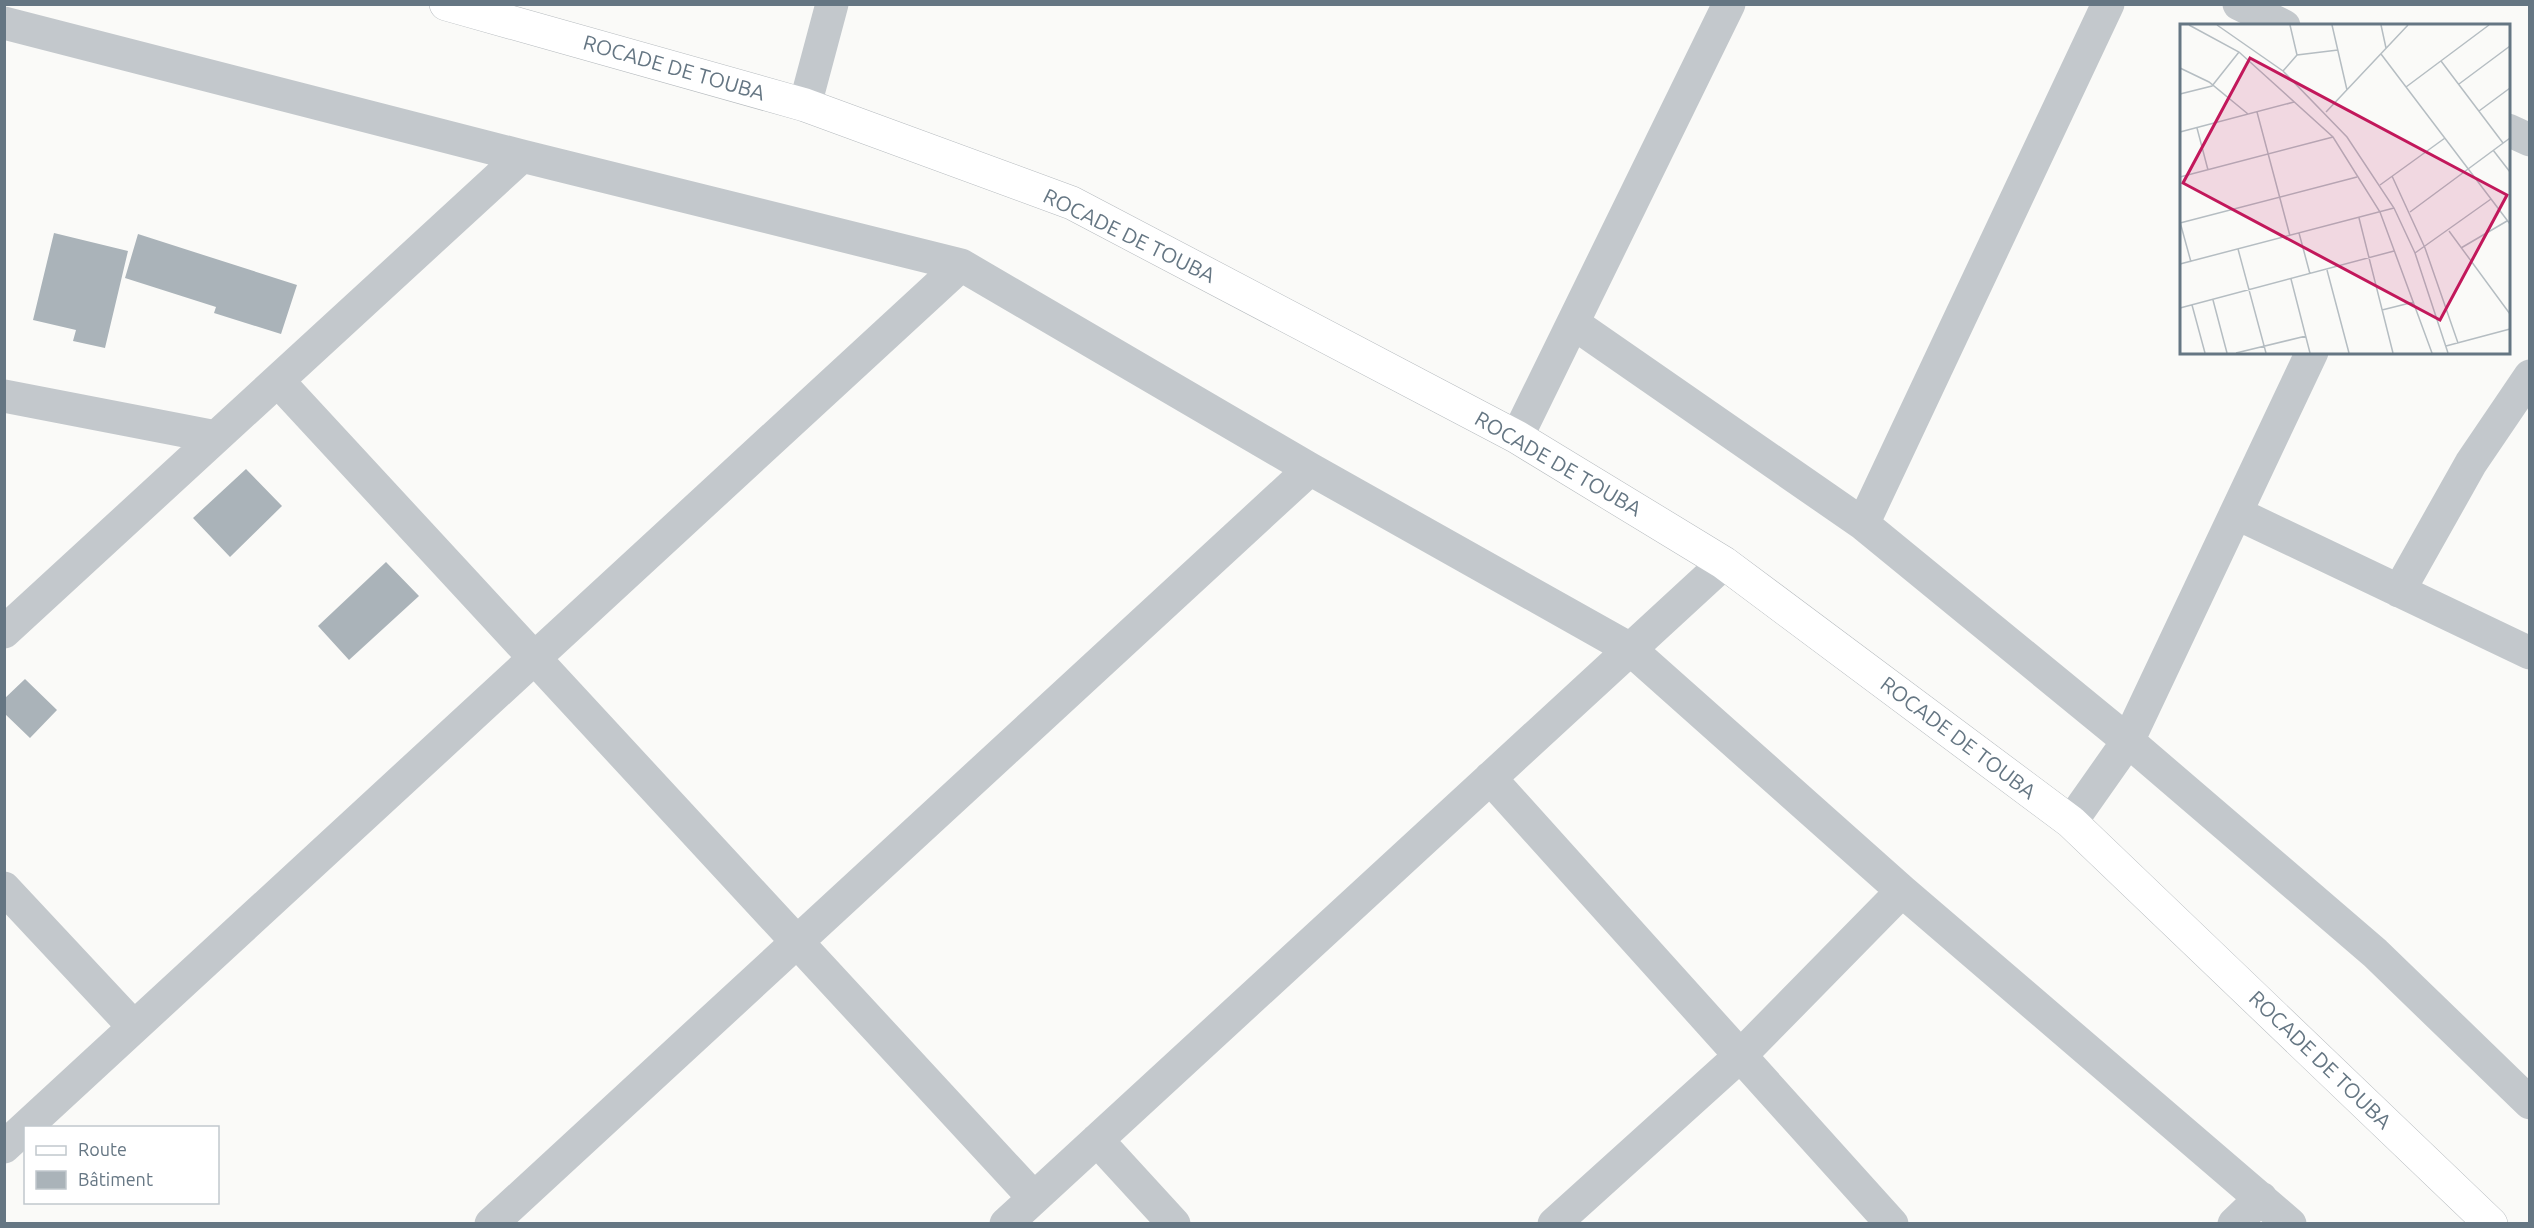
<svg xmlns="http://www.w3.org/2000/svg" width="2534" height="1228" viewBox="0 0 2534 1228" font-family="Ubuntu,sans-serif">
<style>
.building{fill:#aab3b9}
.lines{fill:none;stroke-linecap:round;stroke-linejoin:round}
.primary-casing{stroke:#b5babe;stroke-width:34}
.minor{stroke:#c3c8cc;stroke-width:33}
.tertiary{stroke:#c3c8cc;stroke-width:33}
.primary{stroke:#fff;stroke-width:33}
.labels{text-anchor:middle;stroke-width:6;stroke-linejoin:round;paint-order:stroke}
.street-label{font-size:21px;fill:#657683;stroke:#fff}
.inset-road{fill:none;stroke:#b5bdc2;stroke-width:1.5}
.view{fill:#c2185b;fill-opacity:0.15;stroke:#c2185b;stroke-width:3}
.inset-edge{fill:none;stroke:#657683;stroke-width:3}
</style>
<rect width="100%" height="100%" fill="#fafaf8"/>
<path class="building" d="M 54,233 L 128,251 L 105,348 L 73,341 L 76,330 L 33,320 Z
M 138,234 L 297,285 L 281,334 L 214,313 L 216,307 L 125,278 Z
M 246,469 L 282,506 L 230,557 L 193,518 Z
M 386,562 L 419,596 L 349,660 L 318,626 Z
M 25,679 L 57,710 L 30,738 L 4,713 L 4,699 Z"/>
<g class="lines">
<g class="primary-casing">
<path id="primary" d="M 446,4 L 805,105 L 1072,203 L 1517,437 L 1724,563 L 2071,822 L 2491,1224"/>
</g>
<path class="minor" d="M 2239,4 L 2284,26
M 4,23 L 522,156 L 961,265 L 1310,469 L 1630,649 L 1902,891 L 2290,1224
M 2508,130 L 2530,140
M 1573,323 L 1863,524 L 2128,741 L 2375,953 L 2530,1103
M 278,381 L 1034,1198
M 4,396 L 216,437
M 1517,437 L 1729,4
M 2236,513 L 2530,653
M 1863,524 L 2108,4
M 2399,591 L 2471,463 L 2530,376
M 4,632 L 522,156
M 1490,778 L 1892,1224
M 2071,822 L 2128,741 L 2312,352
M 4,888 L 134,1027
M 1097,1140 L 1174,1224
M 4,1147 L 961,265
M 491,1224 L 1310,469
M 1006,1224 L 1724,563
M 1554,1224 L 1740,1056 L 1902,891
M 2234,1224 L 2261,1198"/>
<path class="tertiary" d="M 805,105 L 832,4"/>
<use href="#primary" class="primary"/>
</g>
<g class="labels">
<g class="street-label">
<text transform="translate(674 68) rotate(16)" y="7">ROCADE DE TOUBA</text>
<text transform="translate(1129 236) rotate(26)" y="7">ROCADE DE TOUBA</text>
<text transform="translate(1558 464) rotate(30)" y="7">ROCADE DE TOUBA</text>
<text transform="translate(1958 738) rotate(37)" y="7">ROCADE DE TOUBA</text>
<text transform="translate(2320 1060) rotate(44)" y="7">ROCADE DE TOUBA</text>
</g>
</g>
<g transform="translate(2180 24)">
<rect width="330" height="330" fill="#fafaf8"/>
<path class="inset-road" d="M 9,1 L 59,28 L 153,113 L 200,188 L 252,329M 37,1 L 103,47 L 167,113 L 214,184 L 235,229 L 268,329M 110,1 L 117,31M 152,1 L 167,66M 201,1 L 206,24M 201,30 L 330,200M 261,37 L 323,119M 0,44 L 29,58 L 68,90M 103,47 L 117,31 L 158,26M 279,60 L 330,22M 226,63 L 309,1M 0,70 L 32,62 L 59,28M 299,87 L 330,64M 77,88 L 110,212M 146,88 L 228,1M 17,104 L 28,146M 0,108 L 114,78M 313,126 L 330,148M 212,152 L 245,224 L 278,319M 0,153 L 153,113M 200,161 L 265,114M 230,188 L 330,114M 179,194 L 213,329M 0,198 L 11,238M 0,199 L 177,153M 269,207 L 330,290M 119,209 L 130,250M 281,224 L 327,197M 58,225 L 86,329M 235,229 L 311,175M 0,240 L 214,184M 147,246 L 169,329M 111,255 L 130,329M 33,276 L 47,329M 12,281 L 25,329M 0,284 L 214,227M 202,286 L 234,278M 266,322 L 330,305M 56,329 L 126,312"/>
<path class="view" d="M 70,34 L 327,171 L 260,296 L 3,159 Z"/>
<rect width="330" height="330" class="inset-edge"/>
</g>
<rect width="2534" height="1228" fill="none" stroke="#657683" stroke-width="12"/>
<rect x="24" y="1126" width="195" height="78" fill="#ffffff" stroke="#c1c8cd" stroke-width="1.5"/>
<rect x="36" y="1146" width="30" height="9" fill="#ffffff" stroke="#c1c8cd" stroke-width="1.5"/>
<text x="78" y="1156" font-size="18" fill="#657683">Route</text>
<rect x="36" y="1171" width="30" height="18" fill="#aab3b9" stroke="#c1c8cd" stroke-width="1.5"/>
<text x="78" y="1186" font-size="18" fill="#657683">Bâtiment</text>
</svg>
